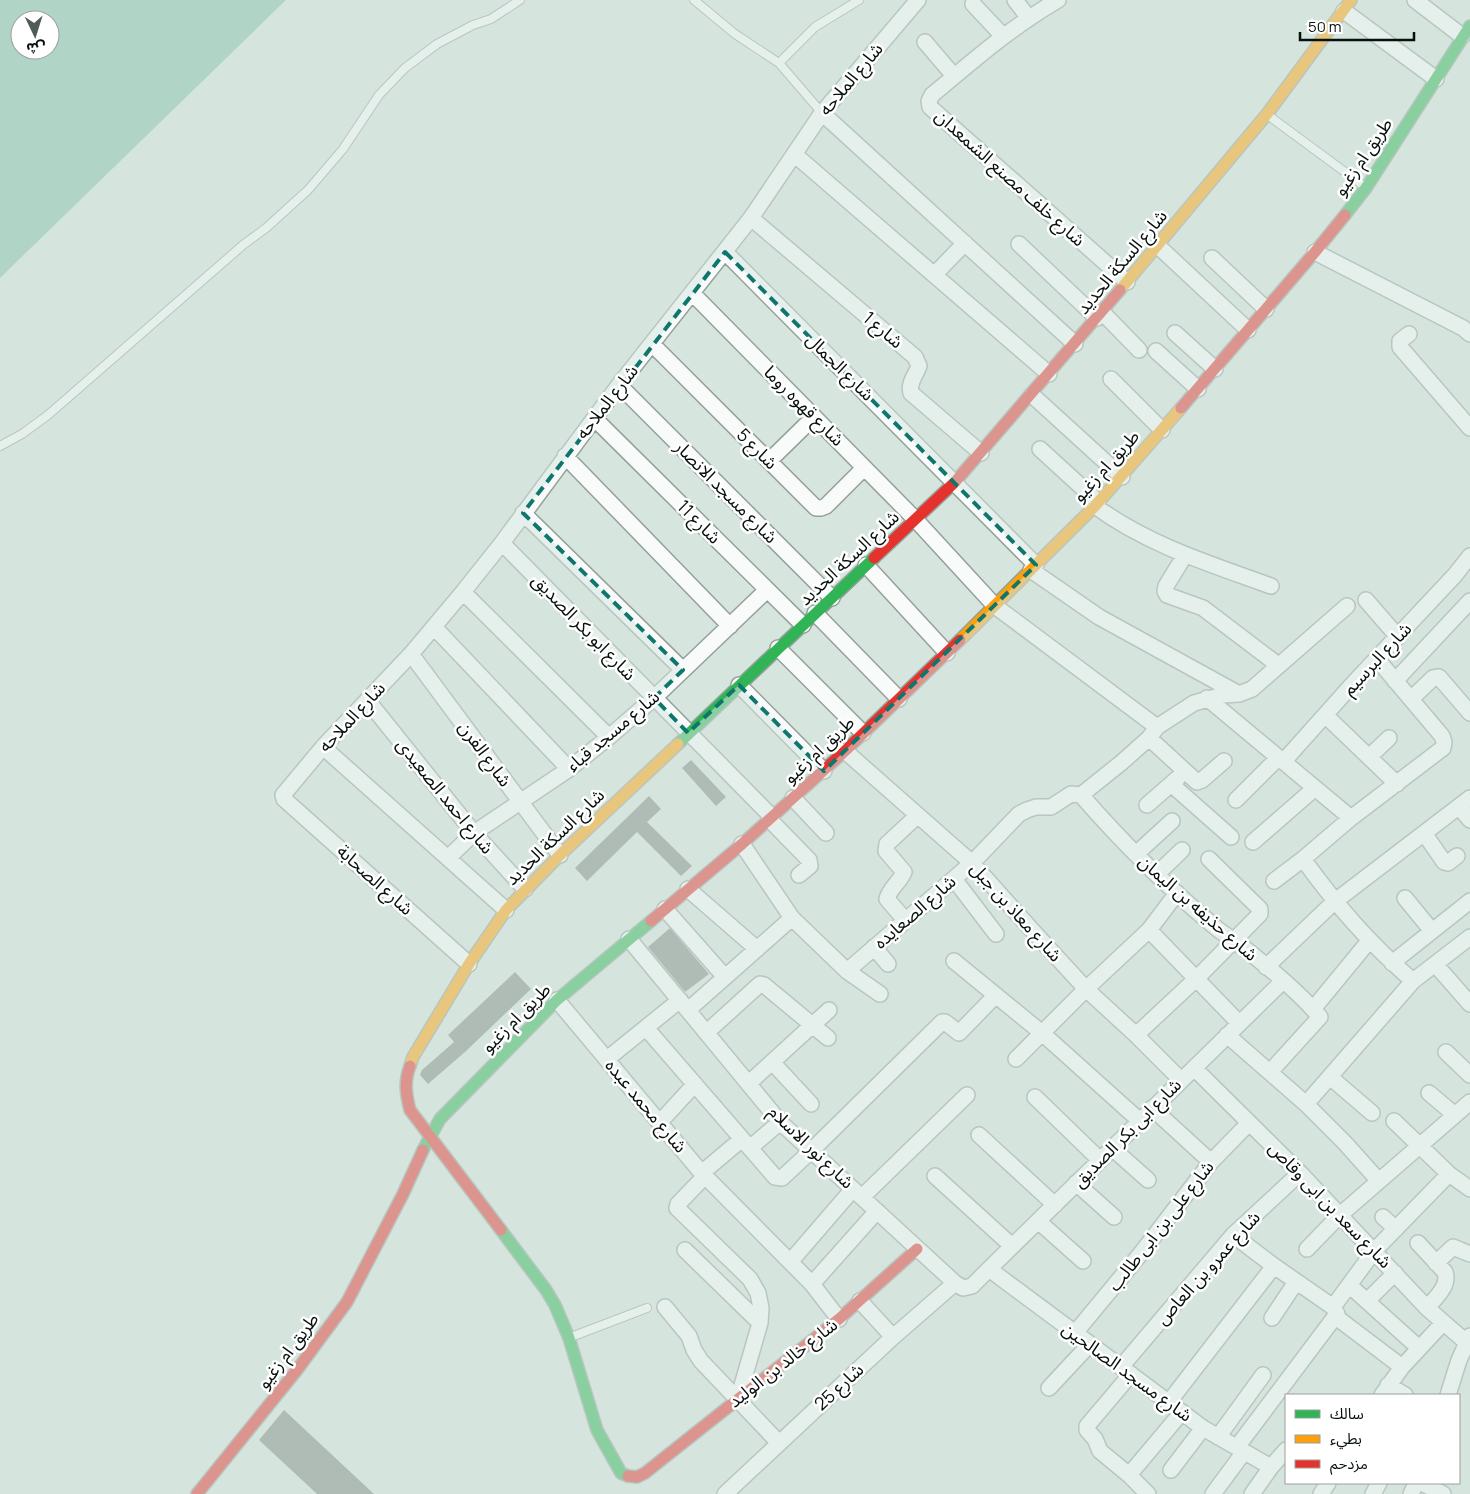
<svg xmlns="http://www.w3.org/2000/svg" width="1470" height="1494" viewBox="0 0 1470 1494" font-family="Manrope,'Noto Sans Arabic',sans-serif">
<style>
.water{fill:#83c2aa;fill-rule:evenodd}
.building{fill:#808b86}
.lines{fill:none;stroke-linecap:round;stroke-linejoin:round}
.lane-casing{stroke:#95a09b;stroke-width:10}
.street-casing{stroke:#95a09b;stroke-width:18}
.fast-casing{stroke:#95a09b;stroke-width:14}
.slow-casing{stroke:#95a09b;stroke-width:14}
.jam-casing{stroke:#95a09b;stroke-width:14}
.lane{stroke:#f9fbfa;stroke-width:8}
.street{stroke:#f9fbfa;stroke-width:15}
.fast{stroke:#30b455;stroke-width:11}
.slow{stroke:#ff9f0a;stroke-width:11}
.jam{stroke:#e5322d;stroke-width:11}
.marked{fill:none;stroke:#0f766e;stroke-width:4;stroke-dasharray:10 6;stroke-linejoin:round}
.labels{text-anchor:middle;stroke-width:5;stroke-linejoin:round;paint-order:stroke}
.street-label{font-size:18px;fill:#07100c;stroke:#fff}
</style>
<rect width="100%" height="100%" fill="#d6e5de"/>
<path class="water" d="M 0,0 L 286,0 L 0,278 ZM 20,20 L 50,20 L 50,50 L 20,50 Z"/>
<path class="building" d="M 691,760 L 726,797 L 716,806 L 682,768 Z
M 649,796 L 661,809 L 647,822 L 692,866 L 681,876 L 637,832 L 587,881 L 575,868 Z
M 670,928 L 709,974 L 685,992 L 648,947 Z
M 515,972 L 531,989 L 465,1052 L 428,1084 L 420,1075 L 422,1070 L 454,1042 L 448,1035 Z
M 284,1410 L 374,1494 L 317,1494 L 259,1440 Z"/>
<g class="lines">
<g class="lane-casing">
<path id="lane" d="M 694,0 L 735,34 L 779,63 L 822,113
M 779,63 L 815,27 L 859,0
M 1269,116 L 1364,186
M 0,446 L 22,434 L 48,415 L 243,245 L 266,228 L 308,190 L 343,149 L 379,95 L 405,68 L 437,44 L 473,25 L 491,19 L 520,0
M 571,1337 L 647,1308"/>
</g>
<g class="street-casing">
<path id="street" d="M 1015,0 L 1028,17
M 1058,0 C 1010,28 974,60 932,95 L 929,101 L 930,107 L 1127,282
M 1415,0 L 1462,36
M 973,4 L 1003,36
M 1344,11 L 1436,79
M 925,42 L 954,76
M 822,113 L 1075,344
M 794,154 L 1049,374
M 751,218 L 915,357 L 919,366 C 916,375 908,383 911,393 L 981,453
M 1019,244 L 1097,318
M 1158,246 L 1248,330
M 725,252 L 1036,565
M 1315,252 L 1463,328 L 1470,334
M 1212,258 L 1266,309
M 934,275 L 965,243
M 692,293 L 915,519 L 995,606 L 1157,727
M 1102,312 L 1139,350
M 1175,333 L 1215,369
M 1409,334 L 1400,341 L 1400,347 L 1470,428
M 652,344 L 816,508 L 821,508 L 826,506 L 864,468
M 1156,351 L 1198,389
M 1111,379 L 1162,430
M 619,385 L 832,598
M 1032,395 L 1122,477
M 595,419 L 803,625
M 1040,449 L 1098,502
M 565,456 L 730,626
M 769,461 L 814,417
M 1095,506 C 1148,545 1210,564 1271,586
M 523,513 L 683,670
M 502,543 L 772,817
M 1185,555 L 1166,586 L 1165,591 L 1167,595 L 1203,608 L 1278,665
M 866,565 L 947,653
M 1031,570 L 1099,617 L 1239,694
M 463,592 L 609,737
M 1366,600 L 1398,637
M 815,613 L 899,699
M 434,627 L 569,769
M 778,648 L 863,733
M 411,654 L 560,855
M 1395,681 L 1470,601
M 739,685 L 824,771
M 1207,698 L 1351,818
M 1411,699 L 1433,678 L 1439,677 L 1470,713
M 368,701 L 474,833 L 525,889
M 1325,715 L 1397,784
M 1149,738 L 1197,782 L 1202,780 L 1224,761
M 323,747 L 506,910
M 845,751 L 972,863 L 1031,929 L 1086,989 L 1136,1035 L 1181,1080
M 1369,757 L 1389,738
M 1283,762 L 1350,687 L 1455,575 L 1470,556
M 1171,784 L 1231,837
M 1081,795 C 1122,842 1166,886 1214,926 C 1220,932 1228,936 1235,941 C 1265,964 1296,989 1320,1017 L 1270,1072
M 1081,795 L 1121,763 L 1149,738 L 1157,727 L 1194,703 L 1223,695 L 1239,694 L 1252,689 L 1347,606
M 793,798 L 826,833
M 1236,800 L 1278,758
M 1147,805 L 1178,778
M 1459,807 L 1470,820
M 769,819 L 809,860 L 810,866 L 799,875
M 1424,833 L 1444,862 L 1448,863 L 1457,856
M 1253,842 L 1315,788
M 742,844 L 792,918 L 847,971 L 880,994
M 1136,854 L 1172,821
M 448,858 L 474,833 L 569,769 L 609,737 L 654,698 L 767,590
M 1303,859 C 1337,906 1369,943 1413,981
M 1157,874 L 1182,850
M 954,879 L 996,934
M 1274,881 L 1303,859 L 1351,818 L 1443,748 L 1444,742 L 1442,736 L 1377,659
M 688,889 L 757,949
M 1405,898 L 1432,931
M 665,909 L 725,977
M 905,920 L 887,899 C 889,889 900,882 904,872 L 886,851 L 887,844 L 917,816
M 1149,930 L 1239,1023
M 629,939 L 780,1122 L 955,1283 L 963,1288 L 972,1286 L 989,1269 L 1283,981
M 874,947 L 888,964
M 954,961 L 1042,1033 L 1140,1121
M 1392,963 L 1470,901
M 469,964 L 284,799 L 283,795 L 323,747 L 411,654 L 463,592 L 502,543 L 619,385 L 751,218 L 822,113 L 918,0
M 1435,964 L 1470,1004
M 1266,967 L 1334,902 L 1470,798
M 847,971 L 972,863 L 1019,814 L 1027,810 L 1036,807 L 1051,807 L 1071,794 L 1081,795
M 557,1000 L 700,1171 L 704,1171 L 742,1139
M 1313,1009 L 1369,941
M 688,1010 L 792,918
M 646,1028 L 775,1177 L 782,1178 L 811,1151 L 942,1022 L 945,1022 L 959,1033 L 996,995
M 707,1032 L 760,984 L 764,985 L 828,1038
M 1136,1035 L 1196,979 L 1260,914 L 1260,909 L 1209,859
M 1227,1035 L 1306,1104 L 1345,1143 L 1378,1180
M 1446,1052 L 1470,1075
M 607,1059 L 680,1000
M 1016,1059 L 1086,989 L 1149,930 L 1177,893
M 772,1062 L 811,1104
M 1194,1068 L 1300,1173 L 1427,1308 L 1466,1342
M 1330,1077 L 1372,1113
M 749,1083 L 829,1010
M 1429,1093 L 1455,1115
M 1035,1097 L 1100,1160
M 1306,1104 L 1413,981 L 1470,937
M 1152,1108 L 1211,1162
M 1394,1121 L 1449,1174 L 1470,1189
M 660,1122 L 695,1084
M 979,1135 L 1055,1205
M 750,1148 L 780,1122
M 1112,1148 L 1148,1180
M 700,1171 L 812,1284 L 839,1319
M 705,1176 L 678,1204 L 677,1208 L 750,1279 L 758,1293 L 761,1308 L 760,1323 L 738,1399
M 935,1176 L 1012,1246
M 1076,1183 L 1114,1217
M 862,1197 L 967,1095
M 1383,1217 L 1396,1229
M 1038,1221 L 1083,1261
M 1233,1235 L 1274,1266 L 1333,1307 L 1337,1314 L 1237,1447
M 1418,1243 L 1445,1272 C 1450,1286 1435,1298 1427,1308
M 1307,1249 L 1340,1215 L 1470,1102
M 685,1250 L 760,1323
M 790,1262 L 853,1189
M 1436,1263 L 1453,1247 L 1470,1254
M 989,1269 L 1203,1428 L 1271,1467
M 812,1284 L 877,1211
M 1349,1285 L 1419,1348
M 860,1301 L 893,1337
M 1367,1301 L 1395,1273
M 665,1307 L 689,1336 L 694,1350 L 701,1361 L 779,1443
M 1333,1307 L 1374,1251 L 1449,1174
M 1336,1317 L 1402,1367
M 1272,1318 L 1296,1282
M 1075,1333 L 1142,1252 L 1211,1162 L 1249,1123
M 1121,1367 L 1233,1235 L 1300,1173
M 1131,1374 L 1087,1426 L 1087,1430 L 1095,1439 L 1100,1451 L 1129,1475 L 1148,1494
M 1388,1385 L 1405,1395
M 1049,1388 L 1090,1344
M 1382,1395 L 1402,1367 L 1443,1323
M 1448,1395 L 1459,1360 L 1470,1336
M 1169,1402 L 1274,1266
M 1218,1437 L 1263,1375
M 1171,1470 L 1203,1428
M 1129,1475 L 1182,1412
M 1422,1483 L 1443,1494
M 725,1494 L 893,1337 L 955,1283
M 1213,1494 L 1244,1452
M 1252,1494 L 1271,1467 L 1286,1450
M 1321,1494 L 1328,1483
M 1373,1494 L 1379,1483
M 1411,1494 L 1416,1483"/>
</g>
<g class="fast-casing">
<path id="fast" d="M 1345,215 L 1366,188 L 1470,26
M 678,744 L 874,558
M 423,1150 L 440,1119 L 557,1000 L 651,921
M 501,1230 L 546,1290 L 555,1305 L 569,1338 L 597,1430 L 621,1473 L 628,1476"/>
</g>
<g class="slow-casing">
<path id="slow" d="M 1120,290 L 1267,114 L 1351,0
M 960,640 L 1095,506 L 1181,408
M 410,1066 L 413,1057 L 469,964 L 506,910 L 560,855 L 678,744"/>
</g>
<g class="jam-casing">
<path id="jam" d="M 1181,408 L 1315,252 L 1345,215
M 874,558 L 955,482 L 1120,290
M 651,921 L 742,844 L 845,751 L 960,640
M 410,1066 C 404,1081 406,1095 410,1110 L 501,1230
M 628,1476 L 637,1477 L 645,1473 L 839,1319 L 917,1249
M 197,1494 L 297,1370 L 347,1302 L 403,1194 L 423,1150"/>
</g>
<use href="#lane" class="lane"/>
<use href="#street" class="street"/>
<use href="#fast" class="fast"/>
<use href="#slow" class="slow"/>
<use href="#jam" class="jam"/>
</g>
<path d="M0 0H1470V1494H0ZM 725,252 L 1036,565 L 824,771 L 739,685 L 688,733 L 654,698 L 683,670 L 523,513 Z" fill="#d6e5de" fill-opacity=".55" fill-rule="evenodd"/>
<path class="marked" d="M 725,252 L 1036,565 L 824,771 L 739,685 L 688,733 L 654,698 L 683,670 L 523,513 Z"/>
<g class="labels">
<g class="street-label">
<text transform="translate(851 79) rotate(-50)" y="6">شارع الملاحه</text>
<text transform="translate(1363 157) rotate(-56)" y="6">طريق ام زغيو</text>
<text transform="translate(1010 178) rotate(42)" y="6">شارع خلف مصنع الشمعدان</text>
<text transform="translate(1122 262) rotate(-50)" y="6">شارع السكة الحديد</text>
<text transform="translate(883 330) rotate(40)" y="6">شارع 1</text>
<text transform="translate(840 367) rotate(45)" y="6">شارع الجمال</text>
<text transform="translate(607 402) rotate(-52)" y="6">شارع الملاحه</text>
<text transform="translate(804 406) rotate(45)" y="6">شارع قهوه روما</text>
<text transform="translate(757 449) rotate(45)" y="6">شارع 5</text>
<text transform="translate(1106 466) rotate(-48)" y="6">طريق ام زغيو</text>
<text transform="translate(726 492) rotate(45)" y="6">شارع مسجد الانصار</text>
<text transform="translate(699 522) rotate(45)" y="6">شارع 11</text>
<text transform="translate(849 558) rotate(-43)" y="6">شارع السكة الحديد</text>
<text transform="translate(584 627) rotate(46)" y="6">شارع ابو بكر الصديق</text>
<text transform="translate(1377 659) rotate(-47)" y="6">شارع البرسيم</text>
<text transform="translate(352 717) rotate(-47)" y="6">شارع الملاحه</text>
<text transform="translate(613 731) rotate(-40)" y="6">شارع مسجد قباء</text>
<text transform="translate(819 750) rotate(-43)" y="6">طريق ام زغيو</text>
<text transform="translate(485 754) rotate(54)" y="6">شارع الفرن</text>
<text transform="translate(445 796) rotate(51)" y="6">شارع احمد الصعيدى</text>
<text transform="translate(555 837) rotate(-44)" y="6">شارع السكة الحديد</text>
<text transform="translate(375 880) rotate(42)" y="6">شارع الصحابة</text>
<text transform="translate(1198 908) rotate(41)" y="6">شارع حذيفه بن اليمان</text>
<text transform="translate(915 912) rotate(-41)" y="6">شارع الصعايده</text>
<text transform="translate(1016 912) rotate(48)" y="6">شارع معاذ بن جبل</text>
<text transform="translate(516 1018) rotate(-45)" y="6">طريق ام زغيو</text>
<text transform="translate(646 1106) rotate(50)" y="6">شارع محمد عبده</text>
<text transform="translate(1127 1133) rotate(-45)" y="6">شارع ابى بكر الصديق</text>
<text transform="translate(811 1147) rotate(44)" y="6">شارع نور الاسلام</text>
<text transform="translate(1330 1205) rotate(46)" y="6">شارع سعد بن ابى وقاص</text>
<text transform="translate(1161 1226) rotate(-52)" y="6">شارع على بن ابى طالب</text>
<text transform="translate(1208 1268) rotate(-48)" y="6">شارع عمرو بن العاص</text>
<text transform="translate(288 1351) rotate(-53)" y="6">طريق ام زغيو</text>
<text transform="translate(783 1363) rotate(-38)" y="6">شارع خالد بن الوليد</text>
<text transform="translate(1127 1372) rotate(36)" y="6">شارع مسجد الصالحين</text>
<text transform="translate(839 1387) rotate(-43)" y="6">شارع 25</text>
</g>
</g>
<rect x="1285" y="1394" width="175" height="90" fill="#ffffff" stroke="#9c9f9e"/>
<rect x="1295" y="1410" width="25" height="8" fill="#30b455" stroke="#9c9f9e"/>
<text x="1330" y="1419" font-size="15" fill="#07100c">سالك</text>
<rect x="1295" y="1435" width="25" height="8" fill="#ff9f0a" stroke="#9c9f9e"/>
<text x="1330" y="1444" font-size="15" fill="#07100c">بطيء</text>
<rect x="1295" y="1460" width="25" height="8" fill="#e5322d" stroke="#9c9f9e"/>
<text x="1330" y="1469" font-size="15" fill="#07100c">مزدحم</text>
<g transform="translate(35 35) rotate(176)"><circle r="24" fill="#ffffff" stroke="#9c9f9e"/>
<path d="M0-4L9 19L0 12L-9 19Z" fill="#4f5b56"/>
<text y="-8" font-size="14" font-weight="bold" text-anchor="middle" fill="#07100c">ش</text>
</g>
<path d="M1300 32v8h114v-8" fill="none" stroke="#07100c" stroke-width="2.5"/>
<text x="1308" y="32" font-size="15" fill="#07100c" stroke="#ffffff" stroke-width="4" paint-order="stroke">50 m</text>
</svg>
